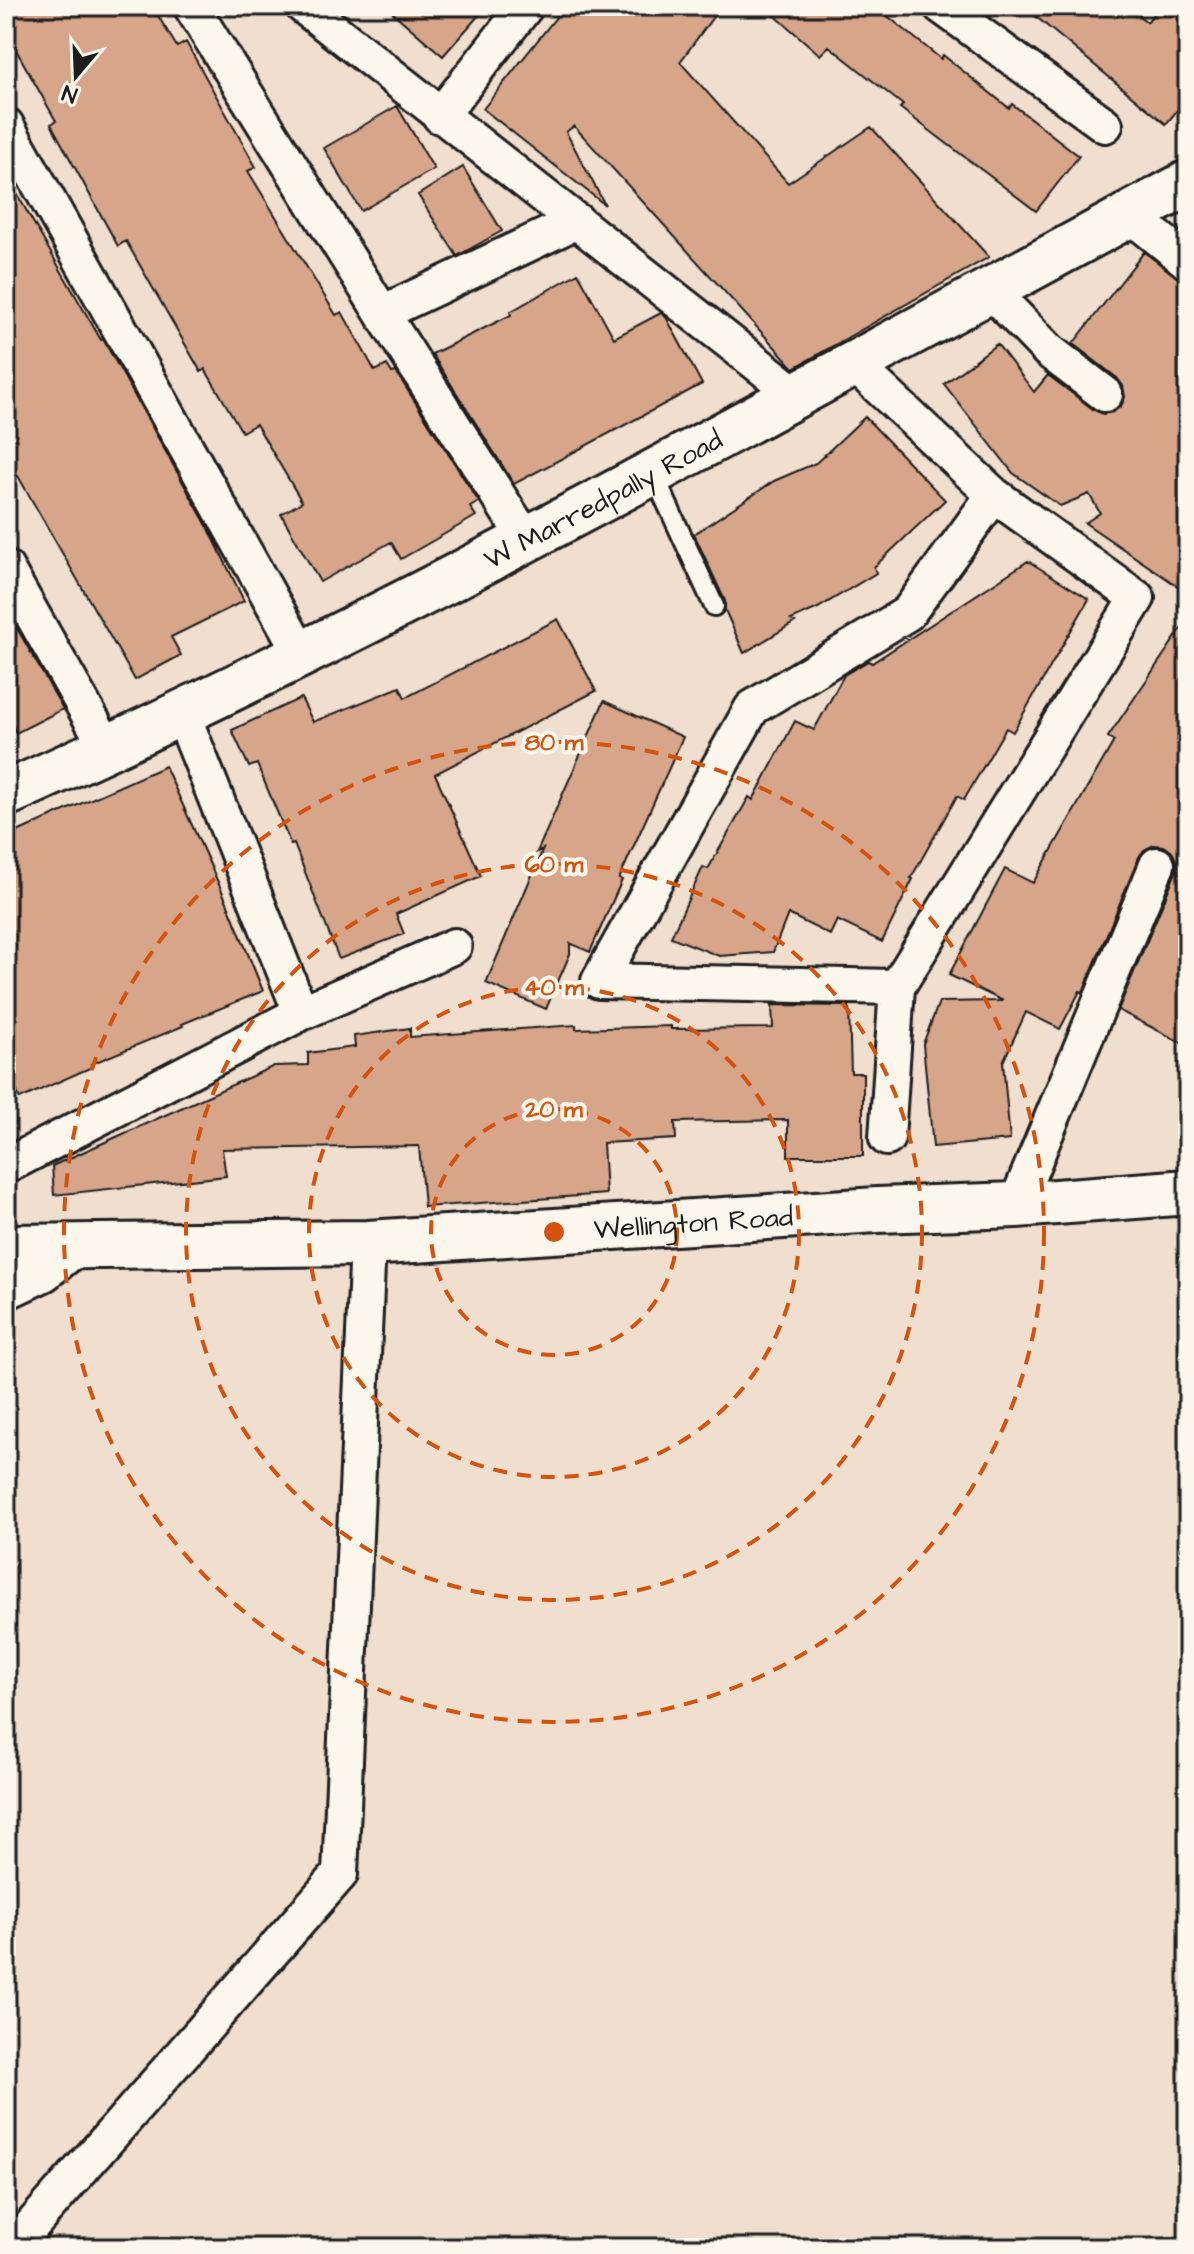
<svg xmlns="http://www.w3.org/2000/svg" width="1194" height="2254" viewBox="0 0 1194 2254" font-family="'Architects Daughter',sans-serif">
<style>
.building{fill:#d7a58a;stroke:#1c1c1c;stroke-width:2}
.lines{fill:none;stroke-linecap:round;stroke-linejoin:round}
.service-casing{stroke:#1c1c1c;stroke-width:24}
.minor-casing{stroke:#1c1c1c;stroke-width:40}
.secondary-casing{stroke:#1c1c1c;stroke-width:50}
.service{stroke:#fbf7ec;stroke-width:18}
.minor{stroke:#fbf7ec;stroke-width:34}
.secondary{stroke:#fbf7ec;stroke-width:44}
.ring{fill:none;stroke:#d4530e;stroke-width:4;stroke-dasharray:14 10}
.labels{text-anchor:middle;stroke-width:8;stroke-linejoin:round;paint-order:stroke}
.street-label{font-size:28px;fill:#1c1c1c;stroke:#fbf7ec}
.centre{fill:#d4530e;stroke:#fbf7ec;stroke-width:4}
.ring-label{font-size:24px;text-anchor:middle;font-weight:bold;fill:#d4530e;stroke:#fbf7ec;stroke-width:8;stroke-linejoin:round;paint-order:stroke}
</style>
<rect width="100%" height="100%" fill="#f0decf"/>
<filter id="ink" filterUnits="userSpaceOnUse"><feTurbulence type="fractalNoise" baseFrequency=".0125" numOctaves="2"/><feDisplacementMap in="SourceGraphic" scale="16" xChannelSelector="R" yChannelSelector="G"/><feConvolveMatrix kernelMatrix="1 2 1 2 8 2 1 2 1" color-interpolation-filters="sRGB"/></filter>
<g filter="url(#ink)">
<path class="building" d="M 6,6 L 152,6 L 177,47 L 186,42 L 256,167 L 248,171 L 336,315 L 342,312 L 375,371 L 387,365 L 392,373 L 396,372 L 479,502 L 470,507 L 476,516 L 401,559 L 391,542 L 320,582 L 281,514 L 302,502 L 256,424 L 242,432 L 205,369 L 201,372 L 126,241 L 118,246 L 51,124 L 56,121 L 6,32 Z
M 385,6 L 487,6 L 443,56 Z
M 565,6 L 721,6 L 680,62 L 788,183 L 871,127 L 989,257 L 794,368 L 574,126 L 566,132 L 605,205 L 483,109 Z
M 764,6 L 875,6 L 941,59 L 943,55 L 1009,108 L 1012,104 L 1079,156 L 1036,211 L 900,108 L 903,105 L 829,46 L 820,55 Z
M 1023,6 L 1127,6 L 1147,22 L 1160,6 L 1188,6 L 1188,97 L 1166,124 Z
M 397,106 L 434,169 L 361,211 L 324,148 Z
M 463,167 L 502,231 L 457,256 L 418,195 Z
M 6,175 L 101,340 L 103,339 L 210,531 L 244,601 L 171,637 L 181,655 L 135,680 L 18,476 L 6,482 Z
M 1144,252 L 1188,285 L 1188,593 L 1085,523 L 1100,513 L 1089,494 L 1060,506 L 1013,473 L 944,384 L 997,344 L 1034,392 L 1048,375 L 1094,410 L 1103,414 L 1113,412 L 1121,406 L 1125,397 L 1123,386 L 1117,378 L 1073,344 Z
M 578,273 L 614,338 L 661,313 L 666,317 L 702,384 L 514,484 L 432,354 L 511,315 L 510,312 Z
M 865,417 L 945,500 L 874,567 L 876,573 L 818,608 L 791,620 L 795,622 L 744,653 L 725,610 L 725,601 L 694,534 L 774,481 L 816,463 Z
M 1028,561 L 1089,599 L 1013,732 L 1006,728 L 964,800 L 957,796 L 911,878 L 913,879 L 882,942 L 837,920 L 830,935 L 788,914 L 773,952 L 719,956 L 671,937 L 703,867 L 708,869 L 749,797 L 753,800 L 795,721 L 814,730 L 844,675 L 868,661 L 872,663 Z
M 6,609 L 63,709 L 16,733 L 6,713 Z
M 558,619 L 596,691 L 435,774 L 481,876 L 396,914 L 404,934 L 339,959 L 294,844 L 291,845 L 257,764 L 249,767 L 232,730 L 301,698 L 313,722 L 400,687 L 405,698 Z
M 1188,619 L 1188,1046 L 1118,1010 L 1176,872 L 1177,862 L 1172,852 L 1164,846 L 1154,845 L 1144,850 L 1139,857 L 1083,992 L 1080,991 L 1060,1029 L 1026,1012 L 1003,1062 L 1010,1140 L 933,1147 L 923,1044 L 939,1002 L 1003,1001 L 949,975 L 1005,869 L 1033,883 L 1114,741 L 1108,737 Z
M 604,701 L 683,737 L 619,879 L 622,880 L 590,952 L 570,943 L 570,954 L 546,1009 L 486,983 L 543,849 L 537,852 Z
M 165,766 L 227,902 L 263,991 L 182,1024 L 183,1026 L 91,1064 L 92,1067 L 20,1099 L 6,1068 L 6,837 Z
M 772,1005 L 849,1006 L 851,1073 L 863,1073 L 863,1156 L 788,1156 L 788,1120 L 675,1122 L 676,1139 L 603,1143 L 606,1194 L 424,1207 L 419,1146 L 222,1149 L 226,1176 L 54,1195 L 52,1166 L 274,1066 L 308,1065 L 308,1053 L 355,1047 L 354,1036 L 410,1028 L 410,1037 L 576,1025 L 576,1029 L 671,1026 L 671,1029 L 773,1028 Z"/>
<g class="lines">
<g class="service-casing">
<path id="service" d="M 653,473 L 714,606"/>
</g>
<g class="minor-casing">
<path id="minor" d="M 191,6 L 382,313
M 303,6 L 797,395
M 941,6 L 1105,125
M 440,116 L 526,6
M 6,125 L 302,655
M 1130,215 L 1188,262
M 991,291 L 1049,351 L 1105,394
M 854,364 L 994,495 L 1137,598 L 897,987 L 887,1138
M 527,541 L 382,313 L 577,221
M 6,568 L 108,749
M 182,713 L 301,1013 L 454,946
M 897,987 L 599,981 L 752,708 L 908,613 L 994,495
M 6,1166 L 301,1013
M 1016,1205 L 1157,865
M 6,1292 L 44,1274 L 78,1247
M 12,2248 L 340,1874 L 368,1243"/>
</g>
<g class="secondary-casing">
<g id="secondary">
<path id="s1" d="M 6,794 C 277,673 539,535 800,393 C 929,323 1059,254 1188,183"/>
<path id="s2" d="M 6,1247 L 368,1243 L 877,1210 L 1016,1205 L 1188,1192"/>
</g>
</g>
<use href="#service" class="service"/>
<use href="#minor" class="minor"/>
<use href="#secondary" class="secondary"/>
</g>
</g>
<g class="ring">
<circle cx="554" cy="1232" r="123"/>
<circle cx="554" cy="1232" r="245"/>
<circle cx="554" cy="1232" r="368"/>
<circle cx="554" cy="1232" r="490"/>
</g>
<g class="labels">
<g class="street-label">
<text dy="10" stroke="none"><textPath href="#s1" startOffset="666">W Marredpally Road</textPath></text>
<text dy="10" stroke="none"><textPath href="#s2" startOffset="688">Wellington Road</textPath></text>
</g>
</g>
<circle cx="554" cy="1232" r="12" class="centre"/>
<g class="ring-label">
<text x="554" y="750">80 m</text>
<text x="554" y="872">60 m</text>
<text x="554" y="995">40 m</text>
<text x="554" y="1117">20 m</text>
</g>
<rect width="1194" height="2254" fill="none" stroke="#fbf7ec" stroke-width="32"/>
<rect x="16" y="16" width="1162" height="2222" fill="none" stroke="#1c1c1c" stroke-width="3" filter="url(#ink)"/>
<g transform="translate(76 76) rotate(199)" stroke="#fbf7ec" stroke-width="6" paint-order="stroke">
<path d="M0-6L14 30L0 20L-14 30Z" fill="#1c1c1c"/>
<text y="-12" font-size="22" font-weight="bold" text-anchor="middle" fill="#1c1c1c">N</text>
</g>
</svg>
